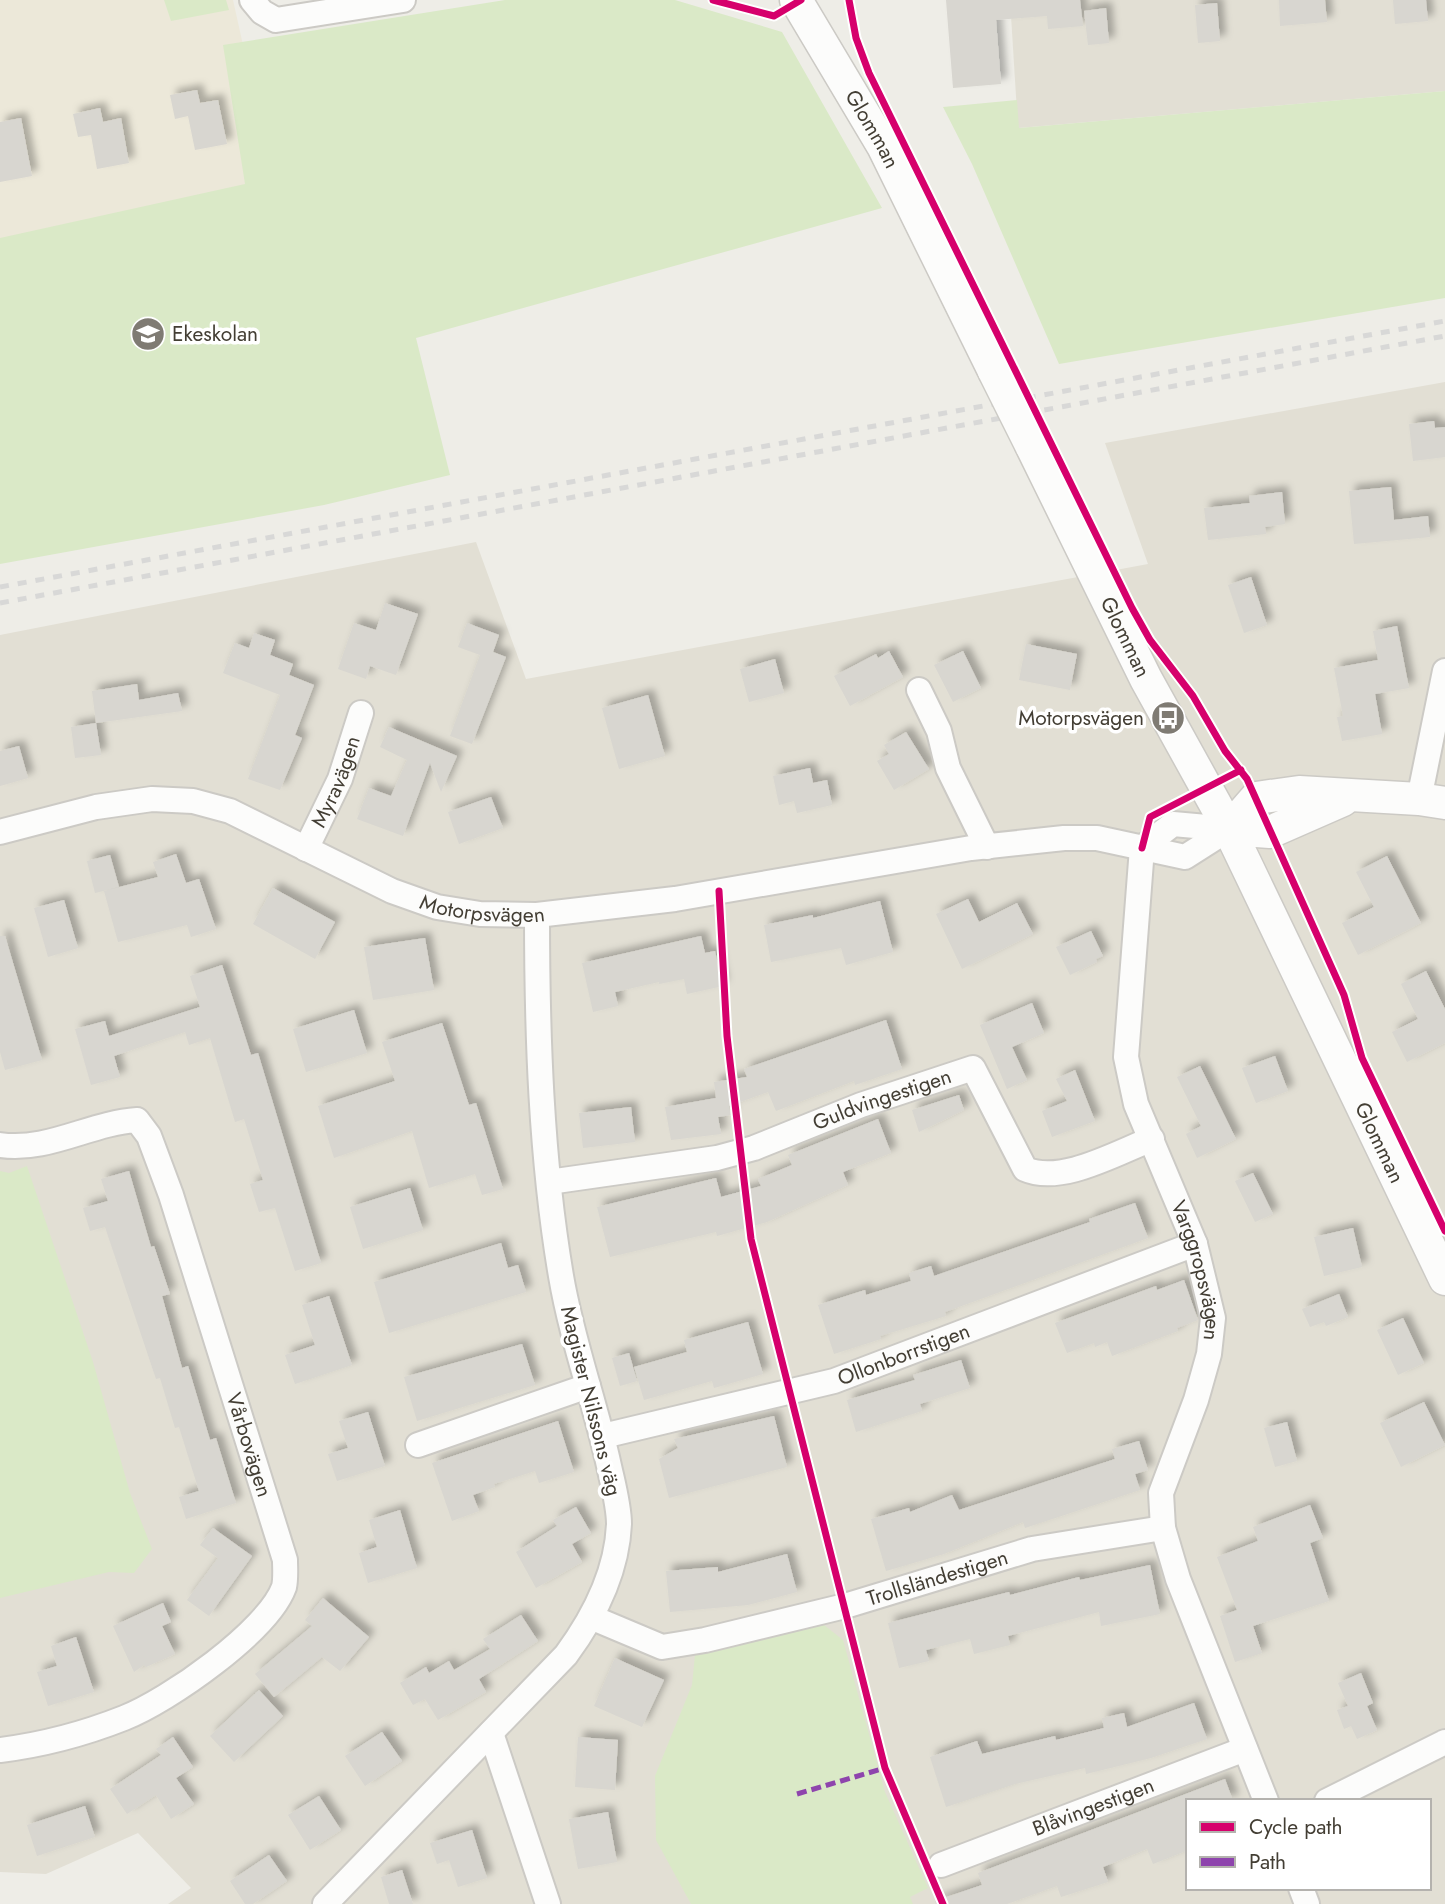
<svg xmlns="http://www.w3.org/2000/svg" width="1445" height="1904" viewBox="0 0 1445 1904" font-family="Jost,sans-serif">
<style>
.residential{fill:#e2dfd4;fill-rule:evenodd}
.education{fill:#ece8d9}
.green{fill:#dae9c7}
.building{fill:#d8d6d0;filter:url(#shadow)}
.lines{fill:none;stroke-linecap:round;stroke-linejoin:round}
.minor-casing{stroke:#cccac5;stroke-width:28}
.tertiary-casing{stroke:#cccac5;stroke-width:35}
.minor{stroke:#fcfcfb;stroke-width:24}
.tertiary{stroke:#fcfcfb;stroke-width:32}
.rail{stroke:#d8d8d7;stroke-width:5;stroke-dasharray:9 9;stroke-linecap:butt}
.tertiary-bridge-casing{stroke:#cccac5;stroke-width:35;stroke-linecap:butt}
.tertiary-bridge{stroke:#fcfcfb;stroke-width:32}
.quiet{stroke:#8e44ad;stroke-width:5;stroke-dasharray:10 5;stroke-linecap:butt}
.cycleway-casing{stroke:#fff;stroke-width:11}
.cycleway{stroke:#d6006c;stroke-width:7}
.labels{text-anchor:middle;stroke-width:7;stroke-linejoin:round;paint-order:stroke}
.street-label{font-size:21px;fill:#433e34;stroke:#fff}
.poi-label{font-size:21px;fill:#433e34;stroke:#fff;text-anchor:start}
</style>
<defs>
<filter id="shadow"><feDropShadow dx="6" dy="-6" stdDeviation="3.5" flood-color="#0004"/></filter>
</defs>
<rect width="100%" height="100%" fill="#eeede7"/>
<path class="residential" d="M 1010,0 L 1445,0 L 1445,91 L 1018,128 Z
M 1445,382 L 1445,1904 L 168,1904 L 191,1888 L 138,1833 L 46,1874 L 0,1872 L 0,635 L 476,542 L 526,679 L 1148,564 L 1105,443 ZM 1188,1801 L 1429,1801 L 1429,1888 L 1188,1888 Z"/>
<path class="education" d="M 0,0 L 233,0 L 269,162 L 0,564 Z"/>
<path class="green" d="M 164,0 L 226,0 L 229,10 L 171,21 Z
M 505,0 L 675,0 L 782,32 L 882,208 L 416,338 L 450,475 L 324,505 L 0,564 L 0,238 L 245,184 L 223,45 Z
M 1445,91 L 1445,298 L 1059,364 L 972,164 L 943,107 L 1017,100 L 1019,128 Z
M 27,1166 L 93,1362 L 130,1493 L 152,1549 L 134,1573 L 109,1572 L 0,1598 L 0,1171 L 9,1173 Z
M 824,1625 L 843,1640 L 885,1792 L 928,1888 L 910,1897 L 913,1904 L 691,1904 L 656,1840 L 655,1776 L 692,1685 L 695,1655 Z"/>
<path class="building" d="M 946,0 L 1080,0 L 1083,26 L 1048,29 L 1047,16 L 996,20 L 1001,84 L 953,88 Z
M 1279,0 L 1325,0 L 1327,22 L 1280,26 Z
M 1393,0 L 1426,0 L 1428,21 L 1395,24 Z
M 1217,3 L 1220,41 L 1198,43 L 1195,5 Z
M 1106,8 L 1109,43 L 1088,45 L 1084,11 Z
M 197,90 L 200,103 L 218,100 L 227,144 L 195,150 L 188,116 L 175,119 L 170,95 Z
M 100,108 L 103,122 L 121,118 L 129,163 L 97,169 L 91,135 L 78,137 L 73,114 Z
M 21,118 L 32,176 L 0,182 L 0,122 Z
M 1434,421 L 1435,428 L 1445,427 L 1445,457 L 1413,461 L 1409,424 Z
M 1391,487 L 1394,520 L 1428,516 L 1430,537 L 1354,544 L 1349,491 Z
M 1282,492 L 1285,524 L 1265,527 L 1266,534 L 1208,540 L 1204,508 L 1250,503 L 1249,496 Z
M 1251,577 L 1267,625 L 1244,633 L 1228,585 Z
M 385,603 L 418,614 L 396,675 L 370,666 L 366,679 L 338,669 L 354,623 L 376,630 Z
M 467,623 L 499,635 L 493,652 L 506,657 L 472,744 L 450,736 L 480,655 L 458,647 Z
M 1397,626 L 1409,688 L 1375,694 L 1382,734 L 1342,741 L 1337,717 L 1343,716 L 1334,668 L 1378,660 L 1373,631 Z
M 254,633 L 275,640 L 270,655 L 293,664 L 289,675 L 314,685 L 295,735 L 302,738 L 280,790 L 248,779 L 280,695 L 223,673 L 235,643 L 249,648 Z
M 1026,644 L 1077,654 L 1070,690 L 1019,680 Z
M 889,651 L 903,677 L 850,706 L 834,676 L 876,654 L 878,658 Z
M 963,651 L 981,688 L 953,702 L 934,665 Z
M 775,659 L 784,693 L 749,702 L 740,669 Z
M 137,684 L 139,700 L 178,693 L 182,711 L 96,723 L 92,691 Z
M 648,695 L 665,756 L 619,769 L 602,708 Z
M 96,723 L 101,755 L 75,758 L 71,727 Z
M 389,727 L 457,756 L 441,792 L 430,763 L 403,836 L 357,819 L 369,788 L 391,796 L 407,760 L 380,747 Z
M 906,732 L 929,769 L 894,790 L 877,761 L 889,754 L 884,745 Z
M 19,746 L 28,778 L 0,786 L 0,751 Z
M 810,768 L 813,783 L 827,780 L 832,805 L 797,813 L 794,801 L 779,805 L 773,776 Z
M 491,797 L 503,828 L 459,844 L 448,812 Z
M 176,854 L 186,883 L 199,879 L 216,929 L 191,937 L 187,925 L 118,942 L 104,891 L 158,877 L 153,862 Z
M 110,855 L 119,887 L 95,893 L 87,861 Z
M 1387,856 L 1421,923 L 1358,955 L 1342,923 L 1374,907 L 1356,872 Z
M 273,888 L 335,922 L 315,959 L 253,924 Z
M 968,899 L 979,922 L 1017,903 L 1033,934 L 962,969 L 936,914 Z
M 64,900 L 78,948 L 48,957 L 34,908 Z
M 880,901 L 893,952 L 846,965 L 841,948 L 771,962 L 764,925 L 813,915 L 813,918 Z
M 1091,931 L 1103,956 L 1096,959 L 1097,962 L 1070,975 L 1056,947 Z
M 0,936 L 5,936 L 42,1060 L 5,1070 L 0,1052 Z
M 701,936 L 705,953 L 715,951 L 723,986 L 687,994 L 684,979 L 659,984 L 659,982 L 615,992 L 618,1006 L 593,1012 L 582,963 Z
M 425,938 L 434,990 L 373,1000 L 364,947 Z
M 222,965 L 251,1055 L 258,1053 L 321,1263 L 295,1271 L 275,1208 L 259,1212 L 250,1184 L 263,1180 L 244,1119 L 235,1122 L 210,1038 L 189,1045 L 185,1032 L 114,1056 L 120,1077 L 91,1085 L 75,1029 L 105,1021 L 109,1036 L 200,1007 L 190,976 Z
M 1426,971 L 1445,1009 L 1445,1043 L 1407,1062 L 1392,1032 L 1418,1019 L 1401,984 Z
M 1032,1003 L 1044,1033 L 1012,1047 L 1027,1080 L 1007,1089 L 980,1025 Z
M 354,1010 L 367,1053 L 306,1072 L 293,1029 Z
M 886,1020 L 902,1069 L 855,1085 L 854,1081 L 776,1111 L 768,1092 L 729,1106 L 731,1115 L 718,1117 L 721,1134 L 671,1140 L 665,1107 L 716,1098 L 714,1082 L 747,1077 L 744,1069 Z
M 442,1023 L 469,1105 L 476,1103 L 503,1189 L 482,1195 L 475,1174 L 429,1188 L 412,1131 L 334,1158 L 318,1106 L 395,1081 L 382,1042 Z
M 1275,1056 L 1288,1091 L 1256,1103 L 1242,1068 Z
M 1200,1066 L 1236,1139 L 1197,1158 L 1186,1134 L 1201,1126 L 1177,1077 Z
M 1075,1070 L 1095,1121 L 1052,1137 L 1042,1111 L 1067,1101 L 1056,1079 Z
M 959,1095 L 964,1110 L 919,1132 L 912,1110 Z
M 631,1107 L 635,1142 L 583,1148 L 579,1113 Z
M 878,1119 L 891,1153 L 843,1172 L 848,1185 L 767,1222 L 717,1236 L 716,1232 L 610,1257 L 597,1207 L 716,1178 L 721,1197 L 761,1186 L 758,1179 L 792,1165 L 788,1155 Z
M 129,1171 L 151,1247 L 154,1246 L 170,1294 L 162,1296 L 182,1368 L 188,1366 L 210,1440 L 216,1438 L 236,1503 L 186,1519 L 179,1497 L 199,1491 L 179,1427 L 175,1428 L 160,1378 L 156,1379 L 105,1227 L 90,1231 L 83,1208 L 108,1201 L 101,1179 Z
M 1253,1173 L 1273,1214 L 1255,1222 L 1235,1181 Z
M 410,1188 L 423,1230 L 363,1249 L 350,1207 Z
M 1135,1203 L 1148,1238 L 945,1312 L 946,1316 L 880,1336 L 881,1339 L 834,1354 L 818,1305 L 865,1290 L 866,1295 L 911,1281 L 909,1273 L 931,1266 L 934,1276 L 1090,1222 L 1089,1219 Z
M 1353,1228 L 1362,1267 L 1324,1276 L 1314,1237 Z
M 501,1243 L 508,1268 L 518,1265 L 526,1292 L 389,1333 L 374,1282 Z
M 1184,1280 L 1198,1320 L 1177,1328 L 1178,1331 L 1112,1356 L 1107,1342 L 1095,1347 L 1094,1343 L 1067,1353 L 1055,1323 L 1156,1286 L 1157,1290 Z
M 1339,1294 L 1348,1317 L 1326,1326 L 1324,1322 L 1310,1327 L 1302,1309 Z
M 329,1296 L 352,1365 L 295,1384 L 285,1355 L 315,1345 L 302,1305 Z
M 1403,1318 L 1424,1363 L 1398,1375 L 1377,1330 Z
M 748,1322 L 763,1374 L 714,1388 L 712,1381 L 644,1400 L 634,1367 L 687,1352 L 684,1340 Z
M 522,1344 L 535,1385 L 417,1421 L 404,1377 Z
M 629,1353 L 637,1381 L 620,1386 L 612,1358 Z
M 961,1360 L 970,1388 L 920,1404 L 922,1411 L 856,1432 L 847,1400 L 915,1380 L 913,1375 Z
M 1424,1402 L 1445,1445 L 1401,1467 L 1380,1423 Z
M 368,1412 L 385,1466 L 337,1481 L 328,1454 L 348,1448 L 339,1421 Z
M 774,1416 L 787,1467 L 669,1498 L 659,1459 L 678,1448 L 674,1439 Z
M 558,1421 L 574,1472 L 539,1483 L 535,1471 L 494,1484 L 495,1487 L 473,1495 L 479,1511 L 452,1521 L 432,1463 Z
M 1287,1422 L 1297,1461 L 1275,1467 L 1264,1428 Z
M 1139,1441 L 1148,1470 L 1135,1474 L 1140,1490 L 1025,1528 L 1023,1522 L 944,1554 L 886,1571 L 871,1519 L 909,1508 L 910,1512 L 952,1495 L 959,1510 L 1115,1459 L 1112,1449 Z
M 1310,1505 L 1323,1538 L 1310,1543 L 1329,1601 L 1253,1626 L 1262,1653 L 1235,1662 L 1220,1616 L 1237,1610 L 1217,1557 L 1258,1541 L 1253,1527 Z
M 576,1507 L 591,1533 L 572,1544 L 582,1562 L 536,1588 L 516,1552 L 557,1526 L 553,1520 Z
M 400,1510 L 417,1568 L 368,1583 L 359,1553 L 377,1547 L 369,1520 Z
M 213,1528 L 252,1556 L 209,1616 L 187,1600 L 218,1558 L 200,1545 Z
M 787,1554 L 797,1592 L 748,1605 L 670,1612 L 666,1571 L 718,1567 L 718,1572 Z
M 1150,1565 L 1160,1614 L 1101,1626 L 1099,1612 L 1008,1636 L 1010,1645 L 974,1654 L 970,1639 L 926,1650 L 929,1661 L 899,1668 L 888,1623 L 1009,1592 L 1010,1595 L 1079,1577 L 1080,1580 Z
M 323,1598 L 369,1637 L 340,1671 L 322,1657 L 274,1697 L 255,1674 L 312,1626 L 305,1620 Z
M 163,1603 L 171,1622 L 162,1626 L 175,1654 L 146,1667 L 144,1665 L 134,1672 L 113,1626 Z
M 521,1615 L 538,1641 L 479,1679 L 486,1692 L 438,1720 L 425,1699 L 413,1705 L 400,1683 L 426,1667 L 429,1673 L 449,1661 L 454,1670 L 490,1649 L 483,1639 Z
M 76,1637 L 94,1692 L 48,1706 L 37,1672 L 57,1666 L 51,1646 Z
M 615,1658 L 664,1680 L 642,1727 L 594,1706 Z
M 1361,1673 L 1373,1703 L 1367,1706 L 1377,1730 L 1357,1739 L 1351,1726 L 1344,1729 L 1337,1710 L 1348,1706 L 1338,1683 Z
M 259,1690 L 283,1716 L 234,1762 L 210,1736 Z
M 1194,1703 L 1207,1739 L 1151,1758 L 1086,1774 L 1085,1768 L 1015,1784 L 946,1807 L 930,1757 L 977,1741 L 982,1754 L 1055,1736 L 1056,1740 L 1104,1728 L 1102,1718 L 1124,1713 L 1127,1727 Z
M 382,1732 L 402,1761 L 365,1786 L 345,1756 Z
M 173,1737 L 193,1767 L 176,1778 L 194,1804 L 171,1819 L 156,1795 L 127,1814 L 110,1789 L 161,1755 L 156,1749 Z
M 578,1737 L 618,1740 L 615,1790 L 575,1787 Z
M 1225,1779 L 1233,1801 L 1188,1801 L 1188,1850 L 1153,1864 L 1147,1849 L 1103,1867 L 1108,1882 L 1061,1897 L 1057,1886 L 1007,1904 L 936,1904 L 935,1901 L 982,1885 L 978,1873 Z
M 319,1796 L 341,1830 L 310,1850 L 288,1815 Z
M 85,1806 L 95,1837 L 37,1856 L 27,1825 Z
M 608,1812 L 617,1862 L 578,1869 L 569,1819 Z
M 472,1830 L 487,1878 L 458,1887 L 449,1860 L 437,1864 L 430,1843 Z
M 269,1855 L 287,1881 L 253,1904 L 245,1904 L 230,1881 Z
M 402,1870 L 413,1904 L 389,1904 L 381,1877 Z"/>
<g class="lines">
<g class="minor-casing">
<g id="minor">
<path d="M 252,0 L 262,12 L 276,20 L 403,0"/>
<path d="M 919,690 L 939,731 L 948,768 L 987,847"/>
<path d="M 1419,799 L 1445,671"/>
<path id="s1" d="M 0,832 L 96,807 L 152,799 L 193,801 L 230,811 L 392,891 L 437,907 L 480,914 L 537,915 L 675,899 L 971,848 L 1064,838 L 1097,838 L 1185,857 L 1229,829"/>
<path id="s2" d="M 1142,848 L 1126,1057 L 1136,1104 L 1195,1244 L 1213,1318 L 1209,1354 L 1196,1400 L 1161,1493 L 1163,1528 L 1178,1579 L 1266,1801"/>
<path d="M 1142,848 L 1173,824 L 1229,829"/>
<path id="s3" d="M 306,849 L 340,779 L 361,713"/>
<path id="s4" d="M 0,1145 C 48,1152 90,1123 137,1120 L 149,1136 L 171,1195 L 285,1560 C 285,1568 286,1579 284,1587 C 268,1631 168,1701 124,1718 C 86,1733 41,1745 0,1750"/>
<path id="s5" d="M 549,1182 L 717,1158 L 754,1148 L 861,1105 L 973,1068 L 1025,1169 C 1061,1185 1116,1153 1152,1139"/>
<path id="s6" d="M 603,1436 L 834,1381 L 1195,1244"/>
<path d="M 418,1445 L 588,1386"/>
<path id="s7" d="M 593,1618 L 662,1647 L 705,1640 L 845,1606 L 1032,1549 L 1163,1528"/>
<path d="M 491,1733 L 548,1904"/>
<path d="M 1327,1801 L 1445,1742"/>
<path id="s8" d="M 941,1865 L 1245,1749"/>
<path d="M 1301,1888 L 1307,1904"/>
<path d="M 325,1904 L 566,1655 C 594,1617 617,1572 619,1524 C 619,1506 613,1484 609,1466 C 595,1402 572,1341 561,1276 C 541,1158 537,1035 537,915"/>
</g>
</g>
<g class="tertiary-casing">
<g id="tertiary">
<path id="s9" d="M 796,0 L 883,146 L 994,371"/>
<path id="s10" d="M 1031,445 L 1146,679 L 1229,829 L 1445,1279"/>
<path d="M 1229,829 L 1256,798 L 1299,792 L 1419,799 L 1445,803"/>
<path d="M 1229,829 L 1270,832 L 1343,800"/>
</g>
</g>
<use href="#minor" class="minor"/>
<use href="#tertiary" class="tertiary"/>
<path class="rail" d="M 0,587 L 1445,321
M 0,603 L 1445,336"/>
<g class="tertiary-bridge-casing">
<path id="tertiary-bridge" d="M 994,371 L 1031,445"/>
</g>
<use href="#tertiary-bridge" class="tertiary-bridge"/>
<path class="quiet" d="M 797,1794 L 885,1768"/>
<g class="cycleway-casing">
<path id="cycleway" d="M 713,0 L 774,16 L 801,0
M 849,0 L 856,38 L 869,73 L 1132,608 L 1150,640 L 1193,696 L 1225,751 L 1247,779 L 1344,995 L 1362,1058 L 1445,1231
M 1142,848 L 1150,817 L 1241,770
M 719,891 L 727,1036 L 751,1239 L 885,1768 L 943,1904"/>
</g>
<use href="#cycleway" class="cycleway"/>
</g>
<defs>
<g id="school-disc" transform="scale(1.75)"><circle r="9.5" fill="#7f7b73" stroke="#fff"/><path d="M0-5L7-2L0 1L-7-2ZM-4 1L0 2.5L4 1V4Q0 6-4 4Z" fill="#fff"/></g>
<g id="bus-disc" transform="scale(1.75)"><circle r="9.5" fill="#7f7b73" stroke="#fff"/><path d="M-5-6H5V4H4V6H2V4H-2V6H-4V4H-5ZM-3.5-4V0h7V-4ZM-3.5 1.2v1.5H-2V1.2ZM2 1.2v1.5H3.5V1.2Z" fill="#fff"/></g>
</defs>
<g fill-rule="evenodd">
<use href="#school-disc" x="148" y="334"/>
<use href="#bus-disc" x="1168" y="718"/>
</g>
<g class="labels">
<g class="street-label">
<text dy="7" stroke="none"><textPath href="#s9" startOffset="150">Glomman</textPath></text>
<text dy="7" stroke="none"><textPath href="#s10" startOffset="214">Glomman</textPath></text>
<text dy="7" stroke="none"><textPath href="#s3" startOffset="74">Myravägen</textPath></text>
<text dy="7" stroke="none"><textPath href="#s1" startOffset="509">Motorpsvägen</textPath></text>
<text dy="7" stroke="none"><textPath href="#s5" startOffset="345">Guldvingestigen</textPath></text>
<text dy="7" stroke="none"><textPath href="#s10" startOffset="780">Glomman</textPath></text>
<text dy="7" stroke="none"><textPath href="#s2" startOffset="436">Varggropsvägen</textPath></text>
<text dy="7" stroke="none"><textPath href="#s6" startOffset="312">Ollonborrstigen</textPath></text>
<text transform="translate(591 1401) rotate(76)" y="7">Magister Nilssons väg</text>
<text dy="7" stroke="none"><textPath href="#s4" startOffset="485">Vårbovägen</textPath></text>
<text dy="7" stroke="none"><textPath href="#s7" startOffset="359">Trollsländestigen</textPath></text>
<text dy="7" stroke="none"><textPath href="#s8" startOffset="163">Blåvingestigen</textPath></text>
</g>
<g class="poi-label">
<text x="172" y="341">Ekeskolan</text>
<text x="1144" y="725" text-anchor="end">Motorpsvägen</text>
</g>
</g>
<rect x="1186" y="1799" width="245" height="91" fill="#ffffff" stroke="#b4b2ae" stroke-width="2"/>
<rect x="1200" y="1822" width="35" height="10" fill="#d6006c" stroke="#b4b2ae" stroke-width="2"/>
<text x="1249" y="1834" font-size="21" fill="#433e34">Cycle path</text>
<rect x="1200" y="1857" width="35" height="10" fill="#8e44ad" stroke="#b4b2ae" stroke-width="2"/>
<text x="1249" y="1869" font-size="21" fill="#433e34">Path</text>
</svg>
